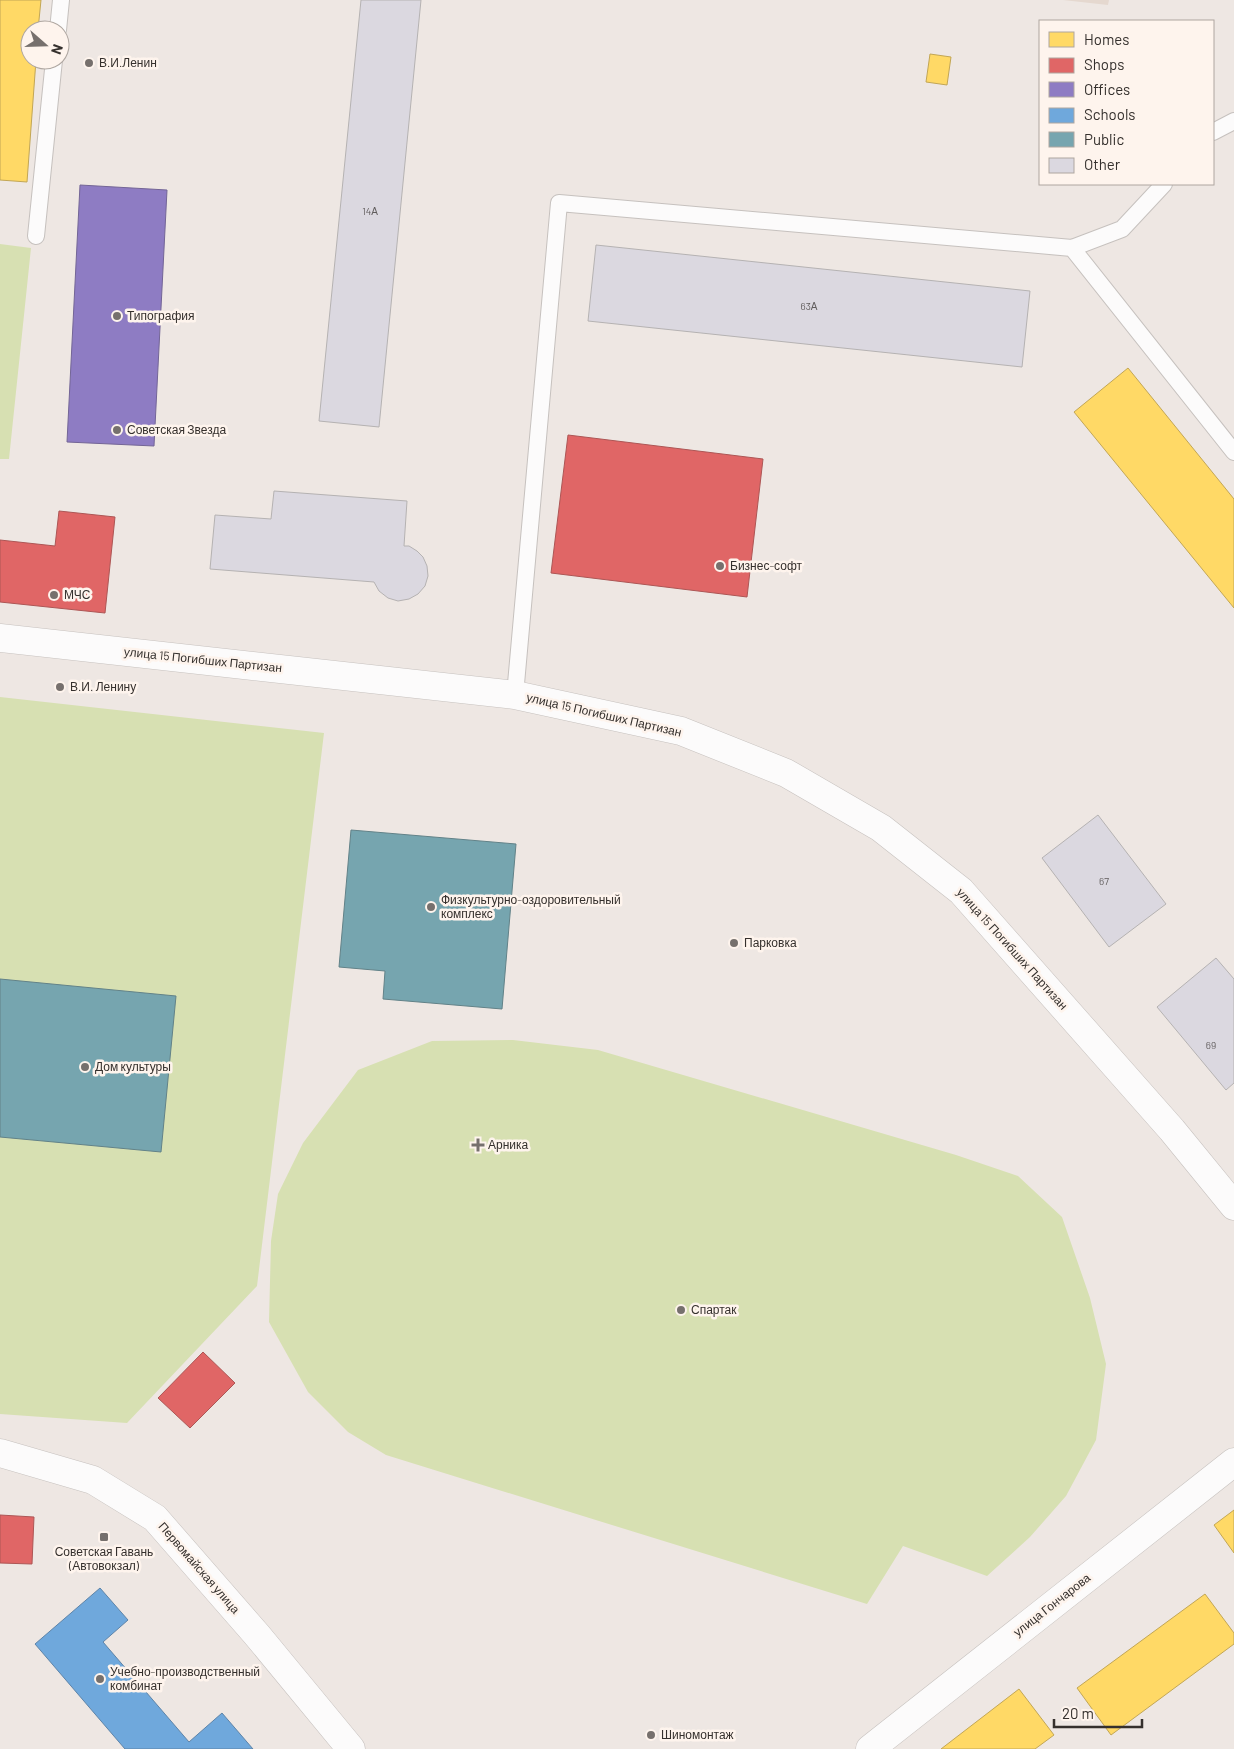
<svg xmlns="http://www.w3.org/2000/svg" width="1234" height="1749" viewBox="0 0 1234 1749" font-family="Barlow,sans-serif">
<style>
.built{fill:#e5d8cf}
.green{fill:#d7e0b2}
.homes{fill:#ffd966;stroke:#c2a655}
.shops{fill:#e06666;stroke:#ad5655}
.offices{fill:#8e7cc3;stroke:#736596}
.schools{fill:#6fa8dc;stroke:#5e84a8}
.public{fill:#76a5af;stroke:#628288}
.building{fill:#dbd8e0;stroke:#b5b2b2}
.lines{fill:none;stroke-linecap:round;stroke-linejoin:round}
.service-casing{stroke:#c6c1be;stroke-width:18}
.minor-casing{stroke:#c6c1be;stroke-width:29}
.tertiary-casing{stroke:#c6c1be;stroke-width:29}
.service{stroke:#fcfbfb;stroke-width:16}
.minor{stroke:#fcfbfb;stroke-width:28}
.tertiary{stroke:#fcfbfb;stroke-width:28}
.poi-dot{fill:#76706d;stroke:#fef4ed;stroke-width:2}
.labels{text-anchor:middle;stroke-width:5;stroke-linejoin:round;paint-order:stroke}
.number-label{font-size:10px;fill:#605c5c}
.poi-label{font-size:12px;fill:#35302d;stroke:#fef4ed;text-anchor:start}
.street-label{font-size:12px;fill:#35302d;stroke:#fef4ed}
</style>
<rect width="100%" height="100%" fill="#eee7e3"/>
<path class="built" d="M 1063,0 L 1109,0 L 1108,5 Z"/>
<path class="green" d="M 0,244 L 31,248 L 9,459 L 0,459 Z
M 0,697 L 324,733 L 257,1286 L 127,1423 L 0,1414 Z
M 513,1040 L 598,1050 L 956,1155 L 1018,1176 L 1062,1217 L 1090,1298 L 1106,1364 L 1096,1440 L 1066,1496 L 1030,1537 L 987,1576 L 903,1546 L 867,1604 L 386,1455 L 348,1432 L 308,1392 L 269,1322 L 271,1241 L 278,1194 L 303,1143 L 358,1070 L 432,1041 Z"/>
<path class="homes" d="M 0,0 L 41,0 L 38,30 L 30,30 L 30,60 L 36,60 L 27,182 L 0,180 Z
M 930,54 L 951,57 L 947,85 L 926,82 Z
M 1128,368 L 1234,499 L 1234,608 L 1074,412 Z
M 1234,1510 L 1234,1553 L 1214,1525 Z
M 1205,1594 L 1234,1633 L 1234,1644 L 1111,1735 L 1077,1688 Z
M 1019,1689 L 1054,1735 L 1035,1749 L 941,1749 Z"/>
<path class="shops" d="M 568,435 L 763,459 L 747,597 L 551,573 Z
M 59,511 L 115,517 L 105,613 L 0,602 L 0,540 L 55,546 Z
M 203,1352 L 235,1383 L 190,1428 L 158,1398 Z
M 0,1515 L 34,1517 L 32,1564 L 0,1563 Z"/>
<path class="offices" d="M 80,185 L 167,190 L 154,446 L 67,442 Z"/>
<path class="schools" d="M 100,1588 L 128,1620 L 103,1642 L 189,1742 L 222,1713 L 253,1749 L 125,1749 L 35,1644 Z"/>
<path class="public" d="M 351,830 L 516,844 L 502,1009 L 383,999 L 385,971 L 339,967 Z
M 0,979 L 176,996 L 161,1152 L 0,1137 Z"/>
<path class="building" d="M 361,0 L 421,0 L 379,427 L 319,421 Z
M 596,245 L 1030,291 L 1022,367 L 588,321 Z
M 274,491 L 407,501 L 404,546 L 409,546 L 417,551 L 423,557 L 427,566 L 428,576 L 425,586 L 418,594 L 409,599 L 398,601 L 388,598 L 379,591 L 374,582 L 210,569 L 215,515 L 271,519 Z
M 1098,815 L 1166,904 L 1109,947 L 1042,858 Z
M 1216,958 L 1234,979 L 1234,1083 L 1226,1090 L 1157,1007 Z"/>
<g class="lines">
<g class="service-casing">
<path id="service" d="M 58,30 L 61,0
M 1213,132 L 1234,121
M 36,236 L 54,60
M 1072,248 L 1122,229 L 1164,184
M 515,695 L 559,203 L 1072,248 L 1234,452"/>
</g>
<g class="minor-casing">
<path id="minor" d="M 0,1453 L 93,1480 L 155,1518 L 257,1635 L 351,1749
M 870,1749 L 1234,1462"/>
</g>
<g class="tertiary-casing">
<path id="tertiary" d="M 0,638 L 515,695 L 681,731 L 786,773 L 881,828 L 961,891 L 1172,1130 L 1234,1206"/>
</g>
<use href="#service" class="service"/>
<use href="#minor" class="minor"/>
<use href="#tertiary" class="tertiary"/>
</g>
<g class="poi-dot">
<circle cx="89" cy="63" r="5"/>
<circle cx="117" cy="316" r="5"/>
<circle cx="117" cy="430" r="5"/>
<circle cx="720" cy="566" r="5"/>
<circle cx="54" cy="595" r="5"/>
<circle cx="60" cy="687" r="5"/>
<circle cx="431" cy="907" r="5"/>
<circle cx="734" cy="943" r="5"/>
<circle cx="85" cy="1067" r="5"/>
<path d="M475.5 1137.5h5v5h5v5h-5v5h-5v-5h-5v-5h5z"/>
<circle cx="681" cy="1310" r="5"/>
<rect x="99" y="1532" width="10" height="10" rx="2.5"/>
<circle cx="100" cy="1679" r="5"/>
<circle cx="651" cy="1735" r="5"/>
</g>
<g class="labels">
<g class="number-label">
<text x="370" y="215">14А</text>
<text x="809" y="310">63А</text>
<text x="1104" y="885">67</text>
<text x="1211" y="1049">69</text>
</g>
<g class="poi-label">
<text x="99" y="67">В.И.Ленин</text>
<text x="127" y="320">Типография</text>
<text x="127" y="434">Советская Звезда</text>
<text x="730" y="570">Бизнес-софт</text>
<text x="64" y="599">МЧС</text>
<text x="70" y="691">В.И. Ленину</text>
<text x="441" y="904">Физкультурно-оздоровительный<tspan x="441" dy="14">комплекс</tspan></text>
<text x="744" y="947">Парковка</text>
<text x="95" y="1071">Дом культуры</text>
<text x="488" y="1149">Арника</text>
<text x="691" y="1314">Спартак</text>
<text x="104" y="1556" text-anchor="middle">Советская Гавань<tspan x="104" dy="14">(Автовокзал)</tspan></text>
<text x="110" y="1676">Учебно-производственный<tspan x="110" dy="14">комбинат</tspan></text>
<text x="661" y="1739">Шиномонтаж</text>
</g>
<g class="street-label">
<text transform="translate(203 660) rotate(6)" y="4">улица 15 Погибших Партизан</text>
<text transform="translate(604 715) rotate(13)" y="4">улица 15 Погибших Партизан</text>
<text transform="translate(1012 949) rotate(48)" y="4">улица 15 Погибших Партизан</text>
<text transform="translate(199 1568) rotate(49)" y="4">Первомайская улица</text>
<text transform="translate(1052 1605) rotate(-38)" y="4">улица Гончарова</text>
</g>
</g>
<rect x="1039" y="20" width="175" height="165" fill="#fef4ed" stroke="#aea6a0"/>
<rect x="1049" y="32" width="25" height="15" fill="#ffd966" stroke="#aea6a0"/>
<text x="1084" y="45" font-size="15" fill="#35302d">Homes</text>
<rect x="1049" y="58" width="25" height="15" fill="#e06666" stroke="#aea6a0"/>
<text x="1084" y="70" font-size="15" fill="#35302d">Shops</text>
<rect x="1049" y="82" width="25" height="15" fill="#8e7cc3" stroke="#aea6a0"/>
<text x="1084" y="95" font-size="15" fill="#35302d">Offices</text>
<rect x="1049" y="108" width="25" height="15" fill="#6fa8dc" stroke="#aea6a0"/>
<text x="1084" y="120" font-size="15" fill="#35302d">Schools</text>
<rect x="1049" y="132" width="25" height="15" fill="#76a5af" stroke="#aea6a0"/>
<text x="1084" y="145" font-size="15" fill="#35302d">Public</text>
<rect x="1049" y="158" width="25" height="15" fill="#dbd8e0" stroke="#aea6a0"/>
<text x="1084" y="170" font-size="15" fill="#35302d">Other</text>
<g transform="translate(45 45) rotate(110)"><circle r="24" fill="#fef4ed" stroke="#aea6a0"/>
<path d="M0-4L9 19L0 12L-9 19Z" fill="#76706d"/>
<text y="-8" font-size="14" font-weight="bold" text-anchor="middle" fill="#35302d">N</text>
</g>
<path d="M1054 1719v8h88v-8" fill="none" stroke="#35302d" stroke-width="2.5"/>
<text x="1062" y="1719" font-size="15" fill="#35302d" stroke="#fef4ed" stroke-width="4" paint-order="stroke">20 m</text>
</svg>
